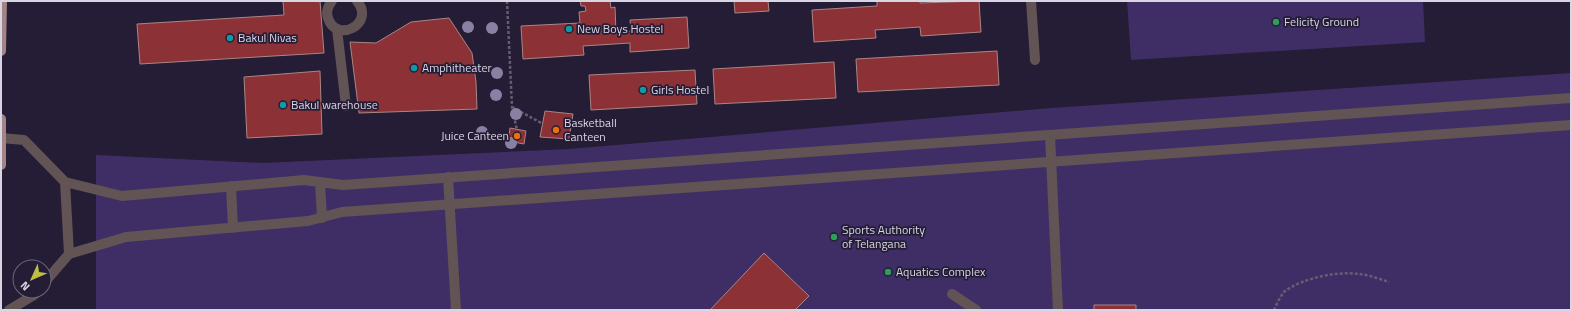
<svg xmlns="http://www.w3.org/2000/svg" width="1572" height="311" viewBox="0 0 1572 311" font-family="'Titillium Web',sans-serif">
<style>
.green{fill:#3f2e66}
.building{fill:#8c3136;stroke:#aa8684}
.lines{fill:none;stroke-linecap:round;stroke-linejoin:round}
.path{stroke:#635e73;stroke-width:2.5;stroke-dasharray:3 2;stroke-linecap:butt}
.minor{stroke:#625354;stroke-width:10}
.major{stroke:#a28386;stroke-width:10}
.tree{fill:#8981a4}
.leisure-dot{fill:#2e9e5b;stroke:#241d35;stroke-width:1.5}
.culture-dot{fill:#0f9aa8;stroke:#241d35;stroke-width:1.5}
.food-dot{fill:#e8710a;stroke:#241d35;stroke-width:1.5}
.labels{text-anchor:middle;stroke-width:3.5;stroke-linejoin:round;paint-order:stroke}
.poi-label{font-size:12px;fill:#d8d5e5;stroke:#241d35;text-anchor:start}
</style>
<rect width="100%" height="100%" fill="#241d35"/>
<path class="green" d="M 1127,1 L 1423,1 L 1425,42 L 1131,60 Z
M 1571,73 L 1571,310 L 96,310 L 96,155 L 263,163 L 569,149 L 1051,108 Z"/>
<path class="building" d="M 283,1 L 320,1 L 324,53 L 140,64 L 137,24 L 284,15 Z
M 580,1 L 610,1 L 611,8 L 615,7 L 616,32 L 631,31 L 630,20 L 687,17 L 689,48 L 630,52 L 630,43 L 583,46 L 584,55 L 523,59 L 521,26 L 580,23 L 579,12 L 586,11 L 585,6 L 581,6 Z
M 734,1 L 768,1 L 769,11 L 735,13 Z
M 877,1 L 920,1 L 920,3 L 979,1 L 981,32 L 921,36 L 920,27 L 875,30 L 876,38 L 814,42 L 812,10 L 877,6 Z
M 449,18 L 472,53 L 476,82 L 477,109 L 359,113 L 350,42 L 376,43 L 411,22 Z
M 997,51 L 999,85 L 858,92 L 856,59 Z
M 834,62 L 836,98 L 715,104 L 713,69 Z
M 695,70 L 697,104 L 591,110 L 589,75 Z
M 320,71 L 322,134 L 247,138 L 244,77 Z
M 545,111 L 573,114 L 569,139 L 540,137 Z
M 510,128 L 526,131 L 524,144 L 508,141 Z
M 764,253 L 809,296 L 795,310 L 710,310 Z
M 1094,305 L 1136,305 L 1136,310 L 1094,310 Z"/>
<g class="lines">
<path class="path" d="M 507,1 L 512,107 L 517,130
M 512,107 L 543,124
M 1274,310 C 1277,304 1280,296 1285,291 C 1303,278 1337,271 1359,274 C 1369,275 1380,279 1389,282"/>
<path class="minor" d="M 332,1 C 328,6 326,12 328,18 C 336,44 376,24 357,1
M 1031,1 L 1035,60
M 337,29 L 346,106
M 1050,135 L 1058,310
M 1,138 L 24,140 L 65,182 L 69,254 L 44,283
M 448,177 L 456,310
M 65,182 L 122,196 L 304,180 L 343,185 L 1571,98
M 320,182 L 322,218
M 231,186 L 233,228
M 69,254 L 126,237 L 308,221 L 342,212 L 1571,125
M 952,294 L 976,310
M 9,310 L 34,295 L 37,291"/>
<path class="major" d="M 1,51 L 2,1
M 1,119 L 1,165"/>
</g>
<g class="tree">
<circle cx="468" cy="27" r="6"/>
<circle cx="492" cy="28" r="6"/>
<circle cx="497" cy="73" r="6"/>
<circle cx="496" cy="95" r="6"/>
<circle cx="516" cy="114" r="6"/>
<circle cx="482" cy="132" r="6"/>
<circle cx="511" cy="143" r="6"/>
</g>
<g class="leisure-dot">
<circle cx="1276" cy="22" r="4"/>
<circle cx="834" cy="237" r="4"/>
<circle cx="888" cy="272" r="4"/>
</g>
<g class="culture-dot">
<circle cx="569" cy="29" r="4"/>
<circle cx="230" cy="38" r="4"/>
<circle cx="414" cy="68" r="4"/>
<circle cx="643" cy="90" r="4"/>
<circle cx="283" cy="105" r="4"/>
</g>
<g class="food-dot">
<circle cx="556" cy="130" r="4"/>
<circle cx="517" cy="136" r="4"/>
</g>
<g class="labels">
<g class="poi-label">
<text x="1284" y="26">Felicity Ground</text>
<text x="577" y="33">New Boys Hostel</text>
<text x="238" y="42">Bakul Nivas</text>
<text x="422" y="72">Amphitheater</text>
<text x="651" y="94">Girls Hostel</text>
<text x="291" y="109">Bakul warehouse</text>
<text x="564" y="127">Basketball<tspan x="564" dy="14">Canteen</tspan></text>
<text x="509" y="140" text-anchor="end">Juice Canteen</text>
<text x="842" y="234">Sports Authority<tspan x="842" dy="14">of Telangana</tspan></text>
<text x="896" y="276">Aquatics Complex</text>
</g>
</g>
<rect width="1572" height="311" fill="none" stroke="#d8d5e5" stroke-width="4"/>
<g transform="translate(32 279) rotate(225)"><circle r="19" fill="#241d35" stroke="#6c677b"/>
<path d="M0-3L7 15L0 10L-7 15Z" fill="#bebf42"/>
<text y="-6" font-size="11" font-weight="bold" text-anchor="middle" fill="#d8d5e5">N</text>
</g>
</svg>
